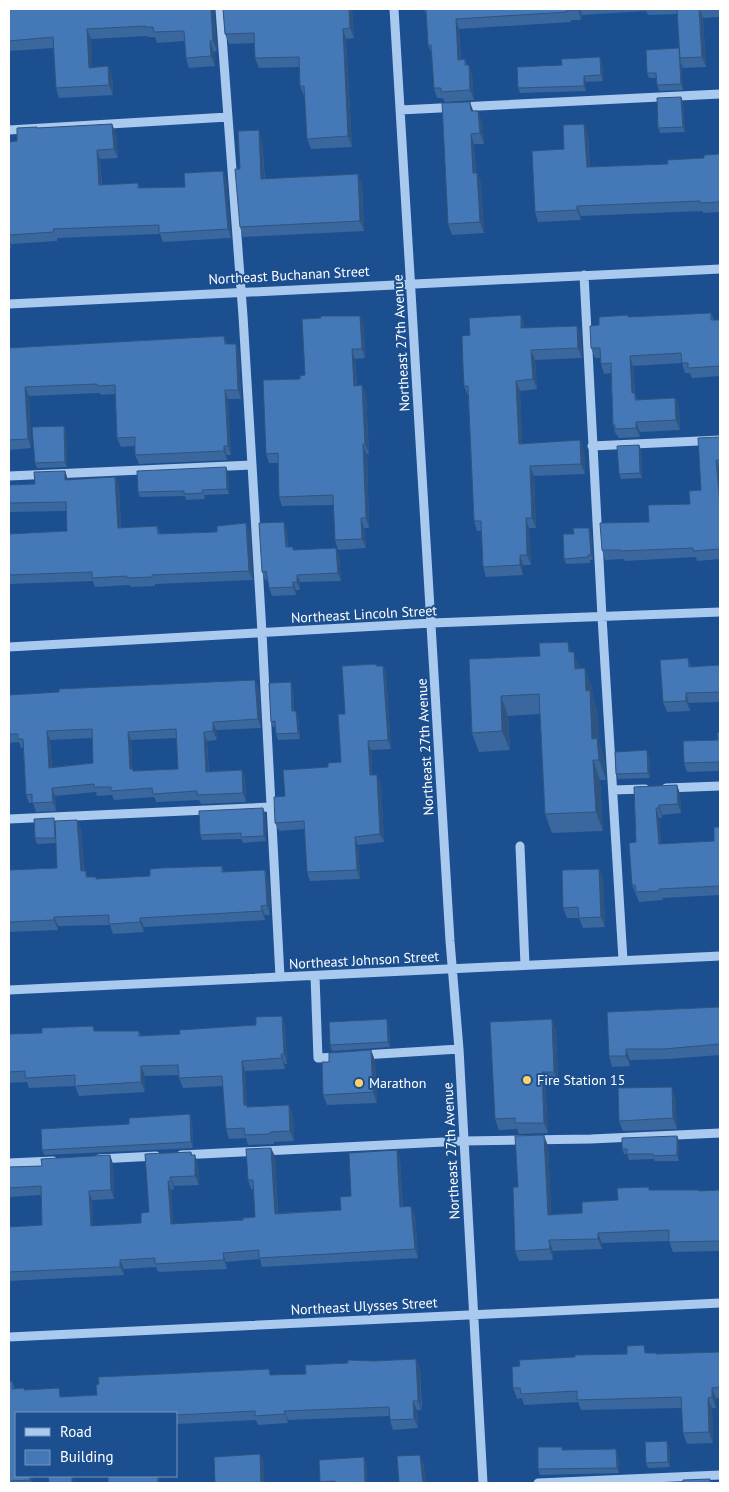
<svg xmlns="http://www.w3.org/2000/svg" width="729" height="1492" viewBox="0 0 729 1492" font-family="'PT Sans',sans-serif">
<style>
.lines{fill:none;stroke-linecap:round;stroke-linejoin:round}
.minor{stroke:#a9c9ee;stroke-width:9}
.wall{fill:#3a679d;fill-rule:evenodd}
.shaded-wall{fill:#305480}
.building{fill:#4478b7;stroke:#305480;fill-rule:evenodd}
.poi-dot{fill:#ffd166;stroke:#1b4f8f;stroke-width:2}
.labels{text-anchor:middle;stroke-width:4;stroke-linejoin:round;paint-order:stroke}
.street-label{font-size:14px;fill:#fff;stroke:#1b4f8f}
.poi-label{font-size:14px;fill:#fff;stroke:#1b4f8f;text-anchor:start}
</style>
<rect width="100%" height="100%" fill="#1b4f8f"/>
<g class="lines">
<path class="minor" d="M 394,9 L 450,941 L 459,1049 L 483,1483
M 400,110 L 720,94
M 228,117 L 243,316 L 252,465
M 9,130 L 228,117 L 220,9
M 584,275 L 602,617 L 623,960
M 9,304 L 720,269
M 592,446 L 720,440
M 9,476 L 252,465 L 262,633 L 280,977
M 9,647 L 432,623 L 720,612
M 666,788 L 720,786
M 613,790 L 645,789
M 9,819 L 270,807
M 520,846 L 525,965
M 315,976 L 318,1058 L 340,1057
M 9,990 L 720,956
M 363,1055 L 459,1049
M 181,1155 L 464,1141 L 591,1139 L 720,1133
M 99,1159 L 156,1156
M 9,1163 L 53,1161
M 9,1337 L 720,1303
M 538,1483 L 720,1475"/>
</g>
<path class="wall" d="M 9,9 L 214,9 L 217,51 L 214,52 L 215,66 L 189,68 L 186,58 L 185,41 L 157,43 L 155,37 L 148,37 L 148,36 L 91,39 L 92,67 L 108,66 L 112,76 L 113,95 L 59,98 L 56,88 L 54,48 L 9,51 Z
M 223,9 L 352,9 L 354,38 L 346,39 L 352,147 L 311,149 L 307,139 L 305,96 L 304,96 L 300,86 L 299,67 L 259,68 L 255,58 L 254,43 L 229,44 L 225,34 Z
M 424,9 L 720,9 L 720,17 L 703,18 L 706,67 L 683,68 L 681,63 L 683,90 L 659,91 L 657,85 L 656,78 L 649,78 L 647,73 L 679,48 L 677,14 L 648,15 L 646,11 L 582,15 L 581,20 L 571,20 L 571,22 L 459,29 L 461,59 L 465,59 L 467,65 L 469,65 L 472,75 L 474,100 L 445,102 L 443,98 L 437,98 L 434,88 L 432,55 L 428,45 L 427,15 L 426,15 Z
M 600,57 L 602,62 L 603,81 L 586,82 L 586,91 L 520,93 L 518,88 L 562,65 Z
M 681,97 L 683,102 L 685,132 L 660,133 L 658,128 Z
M 474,111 L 482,121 L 484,144 L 474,144 L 476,173 L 477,173 L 481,183 L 484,233 L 452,235 L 448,224 Z
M 112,124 L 116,134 L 118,158 L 100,159 L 102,185 L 138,183 L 140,188 L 185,187 L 223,171 L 226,180 L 231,238 L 163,242 L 160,234 L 57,238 L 57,241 L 11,244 L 11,248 L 9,248 L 9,142 L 17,141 L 38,128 Z
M 588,134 L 590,167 L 668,164 L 704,158 L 720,154 L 720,212 L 703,213 L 703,211 L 581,216 L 581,220 L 538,222 L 535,212 L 564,149 Z
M 262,140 L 265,179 L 362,184 L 364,231 L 243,237 L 240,227 L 240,169 Z
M 711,313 L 714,320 L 720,320 L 720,376 L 692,378 L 690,373 L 685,373 L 682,363 L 633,366 L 635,393 L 637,400 L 675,398 L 679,408 L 680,430 L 640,432 L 640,437 L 619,438 L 617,435 L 616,435 L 613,425 L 611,373 L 604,374 L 601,364 L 600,358 L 595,358 L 591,348 L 599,325 L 628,317 Z
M 521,315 L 524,325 L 524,328 L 577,326 L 581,336 L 582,358 L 535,360 L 537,389 L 520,391 L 522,444 L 584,450 L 585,474 L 534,476 L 536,528 L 529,528 L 531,565 L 523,565 L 523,575 L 486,577 L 483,567 L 482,531 L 477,531 L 474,521 L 468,396 L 464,386 L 470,335 Z
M 364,326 L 365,358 L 355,359 L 357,386 L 362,385 L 366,395 L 369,454 L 367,454 L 369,528 L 364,528 L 366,548 L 338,550 L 335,540 L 333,505 L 282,506 L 279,497 L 278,463 L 269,463 L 266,454 L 300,379 Z
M 224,336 L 227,344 L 236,344 L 239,353 L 241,399 L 228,399 L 231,455 L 227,455 L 227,460 L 139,464 L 135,455 L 135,446 L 121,447 L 117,438 L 115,394 L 101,395 L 100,393 L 29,396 L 31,448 L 9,450 L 9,348 Z
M 64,426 L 66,431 L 67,467 L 37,468 L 35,463 Z
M 720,437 L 720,559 L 697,561 L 696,557 L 625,561 L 624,559 L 605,560 L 602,550 L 649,522 L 690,504 L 701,490 Z
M 639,445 L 641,450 L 642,478 L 621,479 L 619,474 Z
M 226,467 L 228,472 L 229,494 L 204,495 L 205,499 L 186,500 L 185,496 L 140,497 L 138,492 Z
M 65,471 L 68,480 L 115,477 L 119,486 L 121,528 L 157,526 L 160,534 L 217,532 L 246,523 L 250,532 L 253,580 L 155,584 L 155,586 L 131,587 L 130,585 L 95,587 L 93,581 L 9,584 L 9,534 L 67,531 L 66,511 L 9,512 L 9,485 L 35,484 Z
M 287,530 L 288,547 L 294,550 L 339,556 L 341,581 L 300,582 L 300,590 L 296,590 L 296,595 L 272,596 L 269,588 L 268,579 L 265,580 L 262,572 Z
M 591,533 L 593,560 L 590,560 L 590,563 L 566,564 L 564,559 Z
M 572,652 L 580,668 L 585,668 L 592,688 L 593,698 L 597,710 L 599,742 L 604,758 L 606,780 L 600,780 L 603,831 L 552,833 L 545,814 L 540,714 L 508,716 L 510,750 L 479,752 L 472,733 L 469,659 L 540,656 Z
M 688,658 L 691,667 L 720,665 L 720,702 L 689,703 L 690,711 L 667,712 L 663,702 Z
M 376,664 L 377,666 L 383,666 L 386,674 L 391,749 L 371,750 L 372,775 L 381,784 L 384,842 L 358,845 L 360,879 L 310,881 L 307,872 L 305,829 L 279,831 L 275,823 L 285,796 L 328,767 L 341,762 L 345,714 Z
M 293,688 L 294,711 L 298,716 L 300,739 L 278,740 L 276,734 L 275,727 L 273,727 L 271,722 Z
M 259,689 L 261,728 L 216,730 L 217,740 L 207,741 L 209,771 L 242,770 L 245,778 L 246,802 L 201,804 L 199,800 L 156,802 L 154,797 L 114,800 L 112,795 L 97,796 L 96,792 L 55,796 L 56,811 L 36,812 L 33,803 L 29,803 L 26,795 L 23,748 L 21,748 L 19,742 L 9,743 L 9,695 ZM 92,738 L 93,763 L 52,767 L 50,740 ZM 177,738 L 178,769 L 133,771 L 132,769 L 131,740 Z
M 720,732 L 720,774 L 719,771 L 687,772 L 684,763 L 718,740 Z
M 649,756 L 650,778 L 618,779 L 616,774 Z
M 677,785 L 680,794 L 681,813 L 662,815 L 662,818 L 659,818 L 661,844 L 714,841 L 720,827 L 720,895 L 663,898 L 663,900 L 639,902 L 632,885 L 636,842 L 634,787 Z
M 265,813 L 266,841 L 243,843 L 241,839 L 202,840 L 200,835 Z
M 77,820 L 81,829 L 84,871 L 88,877 L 96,877 L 97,879 L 150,876 L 222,866 L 224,872 L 265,870 L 269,880 L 270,915 L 265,915 L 265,920 L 144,927 L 144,932 L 113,934 L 110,925 L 58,926 L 58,930 L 9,932 L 9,870 L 57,868 L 56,843 L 37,844 L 35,838 L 55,821 Z
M 599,869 L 603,879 L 605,927 L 583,928 L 579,918 L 567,918 L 563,908 Z
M 720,1007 L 720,1055 L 668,1059 L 630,1060 L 630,1066 L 612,1067 L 609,1056 Z
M 282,1016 L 285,1026 L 287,1064 L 285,1064 L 285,1069 L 245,1071 L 247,1107 L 289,1105 L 293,1115 L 294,1141 L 274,1142 L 274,1144 L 248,1145 L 246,1138 L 229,1139 L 226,1129 L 223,1086 L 183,1088 L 179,1078 L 179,1075 L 145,1076 L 145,1092 L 79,1096 L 75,1086 L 29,1088 L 27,1082 L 9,1083 L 9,1034 L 42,1033 L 93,1026 L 95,1031 L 139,1031 L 141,1036 L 180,1034 L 256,1025 Z
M 389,1025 L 390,1047 L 332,1051 L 330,1045 Z
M 556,1030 L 558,1082 L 545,1083 L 548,1133 L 519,1134 L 517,1129 L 499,1130 L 495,1119 Z
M 371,1050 L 375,1061 L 377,1103 L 327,1105 L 323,1095 L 329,1062 Z
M 675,1097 L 677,1129 L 623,1131 L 619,1121 Z
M 192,1120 L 193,1148 L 44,1155 L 42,1150 Z
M 677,1136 L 679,1141 L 679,1161 L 655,1161 L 654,1159 L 629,1160 L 627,1154 L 624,1154 L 622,1149 Z
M 548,1146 L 551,1214 L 582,1213 L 618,1200 L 650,1190 L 700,1191 L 720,1190 L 720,1251 L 673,1252 L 669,1241 L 602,1243 L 602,1249 L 553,1251 L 553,1260 L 519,1261 L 515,1251 L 518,1187 Z
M 191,1152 L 192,1155 L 198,1164 L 199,1185 L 174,1186 L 174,1189 L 171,1190 L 173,1224 L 243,1220 L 255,1217 L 253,1189 L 251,1189 L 248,1180 L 275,1156 L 278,1213 L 341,1210 L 351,1196 L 400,1159 L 403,1207 L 415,1215 L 418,1258 L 262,1267 L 260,1259 L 226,1262 L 227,1269 L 158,1272 L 156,1267 L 124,1269 L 124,1275 L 9,1281 L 9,1227 L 42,1225 L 41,1195 L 9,1197 L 9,1167 L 42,1166 L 110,1155 L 113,1164 L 114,1199 L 92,1200 L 93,1226 L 141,1223 L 149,1212 L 145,1154 Z
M 720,1352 L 720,1398 L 716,1398 L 716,1408 L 712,1408 L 713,1443 L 687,1444 L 683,1433 L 682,1408 L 581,1410 L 578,1402 L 524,1405 L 522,1398 L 517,1399 L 513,1388 L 647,1353 L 656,1354 Z
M 416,1359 L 420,1368 L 422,1406 L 421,1410 L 417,1410 L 418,1428 L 393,1430 L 390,1420 L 390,1416 L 288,1420 L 288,1423 L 258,1425 L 256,1420 L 176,1424 L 176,1413 L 16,1413 L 33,1476 L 33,1483 L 9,1483 L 12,1381 L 15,1389 L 62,1397 L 97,1395 L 271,1375 L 306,1374 L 348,1363 L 374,1361 Z
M 669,1446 L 670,1467 L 648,1468 L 646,1463 Z
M 562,1447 L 563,1450 L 618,1454 L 619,1473 L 540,1475 L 538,1469 Z
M 366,1462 L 367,1483 L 321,1483 L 320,1482 Z"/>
<path class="shaded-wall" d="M 211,9 L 214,9 L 217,51 L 213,41 Z
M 349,9 L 352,9 L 354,38 L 350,28 Z
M 578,9 L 580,9 L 582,15 L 581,20 Z
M 700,9 L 703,18 L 706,67 L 702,57 Z
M 456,19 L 459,29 L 461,70 L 458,60 Z
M 87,29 L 91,39 L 93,78 L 89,68 Z
M 343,29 L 346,39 L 352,147 L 348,136 Z
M 210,41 L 214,52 L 215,66 L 211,56 Z
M 600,57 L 602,62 L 603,81 L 601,75 Z
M 680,58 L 681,63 L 683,90 L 681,84 Z
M 469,65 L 472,75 L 474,100 L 470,90 Z
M 108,66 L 112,76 L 113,95 L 109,85 Z
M 584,76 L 586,82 L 586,91 L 584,86 Z
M 681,97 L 683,102 L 685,132 L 683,127 Z
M 470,102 L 474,113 L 471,111 Z
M 478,111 L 482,121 L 484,144 L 480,133 Z
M 112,124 L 116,134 L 118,158 L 114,149 Z
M 584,124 L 588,134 L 590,177 L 587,167 Z
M 259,130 L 262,140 L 265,189 L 261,179 Z
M 471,134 L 474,144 L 476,184 L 473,173 Z
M 97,150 L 100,159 L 102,194 L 99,185 Z
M 223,171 L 226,180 L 231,238 L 228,229 Z
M 477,173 L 481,183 L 484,233 L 480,222 Z
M 358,174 L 362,184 L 364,231 L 360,221 Z
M 577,206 L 581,216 L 581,220 L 577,210 Z
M 9,237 L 11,244 L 11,248 L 9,240 Z
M 521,315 L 524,325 L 525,338 L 521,328 Z
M 360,316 L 364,326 L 365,358 L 362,349 Z
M 577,326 L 581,336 L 582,358 L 578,348 Z
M 236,344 L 239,353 L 241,399 L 238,390 Z
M 352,349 L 355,359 L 357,395 L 354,386 Z
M 531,350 L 535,360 L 537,389 L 533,379 Z
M 630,356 L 633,366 L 635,403 L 632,393 Z
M 516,381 L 520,391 L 523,454 L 519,444 Z
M 362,385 L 366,395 L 369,454 L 365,444 Z
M 25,387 L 29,396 L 31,448 L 28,439 Z
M 225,390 L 228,399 L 231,455 L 228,446 Z
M 675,398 L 679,408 L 680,430 L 676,420 Z
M 636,422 L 640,432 L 640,437 L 636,428 Z
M 64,426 L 66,431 L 67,467 L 65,462 Z
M 580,440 L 584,450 L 585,474 L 581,464 Z
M 363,444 L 367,454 L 369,528 L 366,518 Z
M 639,445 L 641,450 L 642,478 L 640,473 Z
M 224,446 L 227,455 L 227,460 L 224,451 Z
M 716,460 L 720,470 L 720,506 L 720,504 Z
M 530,466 L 534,476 L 536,528 L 532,518 Z
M 226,467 L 228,472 L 229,494 L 227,489 Z
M 65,471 L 68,480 L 65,480 Z
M 115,477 L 119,486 L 121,537 L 118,528 Z
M 361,518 L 364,528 L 366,548 L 362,539 Z
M 526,518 L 529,528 L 531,565 L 527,555 Z
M 284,522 L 287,530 L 288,555 L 286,547 Z
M 246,523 L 250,532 L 253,580 L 249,571 Z
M 589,528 L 591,533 L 593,560 L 591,555 Z
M 336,548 L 339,556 L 341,581 L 338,573 Z
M 520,555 L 523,565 L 523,575 L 520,565 Z
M 297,575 L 300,582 L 300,590 L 297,582 Z
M 293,582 L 296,590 L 296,595 L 293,587 Z
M 568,642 L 575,660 L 574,652 L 581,671 L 582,688 L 569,652 Z
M 383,666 L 386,674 L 391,749 L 388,740 Z
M 585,668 L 592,688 L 593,698 L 597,710 L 599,742 L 604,758 L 606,780 L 599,760 L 592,739 L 586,691 Z
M 255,680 L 259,689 L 261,728 L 258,719 Z
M 291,682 L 293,688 L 294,716 L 292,711 Z
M 686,693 L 689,703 L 690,711 L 686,701 Z
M 501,696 L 508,716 L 510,750 L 502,731 Z
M 296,711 L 298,716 L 300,739 L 298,733 Z
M 213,722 L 216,730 L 217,740 L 213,731 Z
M 47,731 L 50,740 L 52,776 L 49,768 Z
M 128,732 L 131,740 L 133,777 L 130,769 Z
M 204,732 L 207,741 L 209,780 L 206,772 Z
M 368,741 L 371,750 L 373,784 L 370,775 Z
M 647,750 L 649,756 L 650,778 L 648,773 Z
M 593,760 L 600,780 L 603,831 L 596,812 Z
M 242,770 L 245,778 L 246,802 L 243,793 Z
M 377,775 L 381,784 L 384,842 L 380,834 Z
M 677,785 L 680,794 L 681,813 L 678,804 Z
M 52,788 L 55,796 L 56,811 L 53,802 Z
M 659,805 L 662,815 L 662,818 L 659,808 Z
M 263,808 L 265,813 L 266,841 L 264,836 Z
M 656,808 L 659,818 L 662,853 L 659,844 Z
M 77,820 L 81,829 L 84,881 L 81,871 Z
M 355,837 L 358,845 L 360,879 L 357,870 Z
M 599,869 L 603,879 L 605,927 L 601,917 Z
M 265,870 L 269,880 L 270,915 L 267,905 Z
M 261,906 L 265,915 L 265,920 L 262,911 Z
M 54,917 L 58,926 L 58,930 L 54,920 Z
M 140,918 L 144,927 L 144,932 L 140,922 Z
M 282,1016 L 285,1026 L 287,1064 L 284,1054 Z
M 387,1019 L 389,1025 L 390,1047 L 388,1042 Z
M 552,1019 L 556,1030 L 558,1082 L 554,1072 Z
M 626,1049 L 630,1060 L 630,1066 L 626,1056 Z
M 371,1050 L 375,1061 L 377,1103 L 373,1092 Z
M 281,1054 L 285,1064 L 285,1069 L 282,1058 Z
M 242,1061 L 245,1071 L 247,1107 L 250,1115 L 244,1105 Z
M 141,1066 L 145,1076 L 145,1092 L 141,1082 Z
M 542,1072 L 545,1083 L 548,1133 L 544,1123 Z
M 672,1087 L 675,1097 L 677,1129 L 673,1118 Z
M 289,1105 L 293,1115 L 294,1141 L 290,1131 Z
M 190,1114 L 192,1120 L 193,1148 L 191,1142 Z
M 544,1135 L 548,1146 L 552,1225 L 548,1215 Z
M 677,1136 L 679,1141 L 679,1161 L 677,1155 Z
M 271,1148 L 275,1156 L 278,1222 L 275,1214 Z
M 397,1150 L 400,1159 L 403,1216 L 400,1207 Z
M 110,1155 L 113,1164 L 114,1199 L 111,1190 Z
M 195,1155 L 198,1164 L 199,1185 L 195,1176 Z
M 170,1177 L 174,1186 L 174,1189 L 171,1181 Z
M 168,1181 L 171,1190 L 174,1233 L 171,1224 Z
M 89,1191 L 92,1200 L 94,1235 L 91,1226 Z
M 411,1206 L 415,1215 L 418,1258 L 415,1249 Z
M 598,1233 L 602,1243 L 602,1249 L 598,1239 Z
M 549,1240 L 553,1251 L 553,1260 L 550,1249 Z
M 223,1253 L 226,1262 L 227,1269 L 224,1260 Z
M 120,1260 L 124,1269 L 124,1275 L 120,1267 Z
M 416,1359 L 420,1368 L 421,1410 L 418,1401 Z
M 712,1388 L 716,1398 L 716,1408 L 712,1397 Z
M 708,1398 L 712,1408 L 713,1443 L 709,1432 Z
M 413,1401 L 417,1410 L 418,1428 L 414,1419 Z
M 284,1411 L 288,1420 L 288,1423 Z
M 667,1441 L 669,1446 L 670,1467 L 668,1462 Z
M 616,1449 L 618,1454 L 619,1473 L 617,1468 Z
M 260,1454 L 264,1463 L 264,1483 L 261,1483 Z
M 420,1455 L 424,1464 L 426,1483 L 423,1483 Z
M 364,1457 L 366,1462 L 367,1483 L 365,1483 Z
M 30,1476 L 33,1476 L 33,1483 L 31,1483 Z
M 72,1476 L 73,1476 L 74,1483 L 72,1483 Z
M 158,1476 L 160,1476 L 161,1483 L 158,1483 Z"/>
<path class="building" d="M 9,9 L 211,9 L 213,41 L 210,41 L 211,56 L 186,58 L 184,31 L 154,32 L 153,27 L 145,27 L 145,26 L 87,29 L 89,68 L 108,66 L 109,85 L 56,88 L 53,37 L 9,41 Z
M 223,9 L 349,9 L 350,28 L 343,29 L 348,136 L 307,139 L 304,86 L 300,86 L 299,57 L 255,58 L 254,33 L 225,34 Z
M 426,9 L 578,9 L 578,10 L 567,10 L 567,12 L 456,19 L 458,60 L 465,59 L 465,65 L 469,65 L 470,90 L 441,92 L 441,88 L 434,88 L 431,45 L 428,45 Z
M 677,9 L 699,9 L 702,57 L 680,58 Z
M 679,48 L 681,84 L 657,85 L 656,73 L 647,73 L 646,50 Z
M 600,57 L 601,75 L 584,76 L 584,86 L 518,88 L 517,67 L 562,65 L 561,59 Z
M 681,97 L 683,127 L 658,128 L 657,98 Z
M 470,102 L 471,111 L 478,111 L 480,133 L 471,134 L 473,173 L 477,173 L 480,222 L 448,224 L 442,103 Z
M 112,124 L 114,149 L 97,150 L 99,185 L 138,183 L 138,188 L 185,187 L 184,173 L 223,171 L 228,229 L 159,233 L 159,225 L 53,229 L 54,232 L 9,235 L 9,142 L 17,141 L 17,128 L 37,127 L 37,128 Z
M 584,124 L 587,167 L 668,164 L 667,160 L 704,158 L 704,155 L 720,154 L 720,202 L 700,203 L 700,201 L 577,206 L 577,210 L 535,212 L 532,151 L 564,149 L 563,125 Z
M 259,130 L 261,179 L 358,174 L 360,221 L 240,227 L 235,169 L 240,169 L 238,131 Z
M 711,313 L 711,320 L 720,320 L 720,366 L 688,368 L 688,363 L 682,363 L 681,353 L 630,356 L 632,393 L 635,393 L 635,400 L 675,398 L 676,420 L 636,422 L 636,428 L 615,429 L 615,425 L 613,425 L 611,363 L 601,364 L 600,348 L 591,348 L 590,326 L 599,325 L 599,317 L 628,315 L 628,317 Z
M 521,315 L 521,328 L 577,326 L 578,348 L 531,350 L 533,379 L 516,381 L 519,444 L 580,440 L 581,464 L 530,466 L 532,518 L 526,518 L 527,555 L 520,555 L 520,565 L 483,567 L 481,521 L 474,521 L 468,386 L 464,386 L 463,366 L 462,336 L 470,335 L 469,318 Z
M 321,316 L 360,316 L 362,349 L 352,349 L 354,386 L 362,385 L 365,444 L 363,444 L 366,518 L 361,518 L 362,539 L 335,540 L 333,495 L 279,497 L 278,453 L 266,454 L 263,380 L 300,379 L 300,376 L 305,375 L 302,319 L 321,318 Z
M 224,336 L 225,344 L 236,344 L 238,390 L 225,390 L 228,446 L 224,446 L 224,451 L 135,455 L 135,437 L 117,438 L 115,385 L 98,386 L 97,384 L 25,387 L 28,439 L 9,440 L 9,348 Z
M 64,426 L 65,462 L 35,463 L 32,427 Z
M 720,437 L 720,460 L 716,460 L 720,504 L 720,549 L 693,551 L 693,548 L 621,551 L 621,550 L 602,550 L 600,523 L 649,522 L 648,505 L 690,504 L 689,491 L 701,490 L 698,438 Z
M 639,445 L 640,473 L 619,474 L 617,446 Z
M 226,467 L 227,489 L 202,490 L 203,493 L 184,494 L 184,491 L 138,492 L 137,471 Z
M 65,471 L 65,480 L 115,477 L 118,528 L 157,526 L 158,534 L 217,532 L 217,526 L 246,523 L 249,571 L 152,575 L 152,577 L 127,578 L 127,576 L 92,578 L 92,572 L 9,575 L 9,534 L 67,531 L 66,502 L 9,503 L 9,485 L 35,484 L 34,472 Z
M 284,522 L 286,547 L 293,547 L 293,550 L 336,548 L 338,573 L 297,575 L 297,582 L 293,582 L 293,587 L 269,588 L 266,571 L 262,572 L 259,523 Z
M 573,528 L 589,528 L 591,555 L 588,555 L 588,557 L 564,559 L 563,534 L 574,534 Z
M 568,642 L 569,652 L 574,652 L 575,669 L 585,668 L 586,691 L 590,690 L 592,739 L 597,738 L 599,760 L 593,760 L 596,812 L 545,814 L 539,694 L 501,696 L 502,731 L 472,733 L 469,659 L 540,656 L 539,643 Z
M 688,658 L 689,667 L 720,665 L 720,692 L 686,693 L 686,701 L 663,702 L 660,660 Z
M 376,664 L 376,666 L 383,666 L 388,740 L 368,741 L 370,775 L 377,775 L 380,834 L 355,837 L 357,870 L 307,872 L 304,821 L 275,823 L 274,797 L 285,796 L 283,770 L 328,767 L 328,763 L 341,762 L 338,714 L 345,714 L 342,666 Z
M 255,680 L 258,719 L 213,722 L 213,731 L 204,732 L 206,772 L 242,770 L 243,793 L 197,795 L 197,791 L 153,794 L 152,788 L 111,791 L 111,787 L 94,787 L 94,784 L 52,788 L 53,802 L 32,803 L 32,794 L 26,795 L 23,739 L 18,739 L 18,734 L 9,734 L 9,695 L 59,692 L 59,689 ZM 92,729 L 93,763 L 49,768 L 47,731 ZM 176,729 L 178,769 L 133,771 L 133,769 L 130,769 L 128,732 Z
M 291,682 L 292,711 L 296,711 L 298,733 L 276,734 L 275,721 L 271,722 L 269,683 Z
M 720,732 L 720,773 L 719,771 L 719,762 L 684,763 L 683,741 L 718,740 L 717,733 Z
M 647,750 L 648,773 L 616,774 L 615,752 Z
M 677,785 L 678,804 L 659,805 L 659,808 L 656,808 L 659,844 L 714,841 L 714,827 L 720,827 L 720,886 L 659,889 L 659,891 L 636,892 L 635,885 L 632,885 L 629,843 L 636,842 L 634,787 Z
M 263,808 L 264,836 L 241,837 L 241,833 L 200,835 L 199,811 Z
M 54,818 L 55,838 L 35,838 L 34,819 Z
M 77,820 L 81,871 L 86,871 L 86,877 L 96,877 L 96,879 L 150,876 L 150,869 L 161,868 L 222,866 L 222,872 L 265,870 L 267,905 L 261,906 L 262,911 L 140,918 L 140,922 L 109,924 L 109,915 L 54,917 L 54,920 L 9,922 L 9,870 L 57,868 L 55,821 Z
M 599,869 L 601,917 L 579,918 L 578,907 L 563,908 L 562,870 Z
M 720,1007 L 720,1044 L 664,1049 L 626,1049 L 626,1056 L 609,1056 L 607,1012 Z
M 282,1016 L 284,1054 L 281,1054 L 282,1058 L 242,1061 L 244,1105 L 247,1105 L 247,1107 L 289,1105 L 290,1131 L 270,1132 L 270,1134 L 245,1135 L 244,1128 L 226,1129 L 222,1076 L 179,1078 L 178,1065 L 141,1066 L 141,1082 L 75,1086 L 75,1075 L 25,1078 L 25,1071 L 9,1072 L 9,1034 L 42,1033 L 42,1028 L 93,1026 L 94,1031 L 139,1031 L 139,1036 L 180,1034 L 179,1030 L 256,1025 L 256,1017 Z
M 387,1019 L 388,1042 L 330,1045 L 329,1022 Z
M 552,1019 L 554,1072 L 542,1072 L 544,1123 L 515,1123 L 515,1118 L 495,1119 L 490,1022 Z
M 371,1050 L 373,1092 L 323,1095 L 322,1062 L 329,1062 L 329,1053 Z
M 672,1087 L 673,1118 L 619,1121 L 618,1088 Z
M 190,1114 L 191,1142 L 42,1150 L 41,1129 L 129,1124 L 129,1118 Z
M 544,1135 L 548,1215 L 582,1213 L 582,1202 L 618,1200 L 617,1188 L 649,1187 L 649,1190 L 699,1190 L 699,1191 L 720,1190 L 720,1241 L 669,1242 L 669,1230 L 598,1233 L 598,1239 L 549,1240 L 550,1249 L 515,1251 L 513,1187 L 518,1187 L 515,1136 Z
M 677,1136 L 677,1155 L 653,1156 L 653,1154 L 627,1154 L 627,1149 L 622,1149 L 622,1138 Z
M 271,1148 L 275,1214 L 341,1210 L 340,1197 L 351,1196 L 349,1153 L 397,1150 L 400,1207 L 411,1206 L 415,1249 L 259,1258 L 259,1250 L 223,1253 L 224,1260 L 155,1264 L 155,1258 L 120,1260 L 120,1267 L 9,1272 L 9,1227 L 42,1225 L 41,1186 L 9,1188 L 9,1167 L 42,1166 L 41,1159 L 110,1155 L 111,1190 L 89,1191 L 91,1226 L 141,1223 L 141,1213 L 149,1212 L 145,1154 L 191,1152 L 191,1155 L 195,1155 L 195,1176 L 170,1177 L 171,1181 L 168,1181 L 171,1224 L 243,1220 L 243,1218 L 255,1217 L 253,1180 L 248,1180 L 246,1149 Z
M 644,1345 L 645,1353 L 656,1353 L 656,1354 L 720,1352 L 720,1387 L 712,1388 L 712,1397 L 708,1398 L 709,1432 L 683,1433 L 681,1397 L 577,1400 L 577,1391 L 521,1394 L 520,1388 L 513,1388 L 512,1367 L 520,1366 L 519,1360 L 575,1357 L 575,1355 L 627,1354 L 627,1346 Z
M 416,1359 L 418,1397 L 418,1401 L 413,1401 L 414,1419 L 390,1420 L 389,1407 L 284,1411 L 285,1414 L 255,1416 L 255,1411 L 176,1415 L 176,1413 L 16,1413 L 16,1476 L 30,1476 L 30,1480 L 11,1481 L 11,1483 L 9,1483 L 9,1382 L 12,1381 L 12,1389 L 24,1388 L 24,1390 L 59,1388 L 60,1397 L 97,1395 L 96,1385 L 99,1384 L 98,1377 L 269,1369 L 270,1375 L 306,1374 L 305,1365 L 348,1363 L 348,1360 L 374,1361 Z
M 667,1441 L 668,1462 L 646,1463 L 645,1442 Z
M 538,1447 L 562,1447 L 562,1450 L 616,1449 L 617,1468 L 538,1469 Z
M 260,1454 L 261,1483 L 215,1483 L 214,1457 Z
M 420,1455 L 423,1483 L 399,1483 L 397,1456 Z
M 364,1457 L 365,1483 L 335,1483 L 335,1481 L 320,1482 L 319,1460 Z
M 48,1476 L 72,1476 L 72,1483 L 49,1483 Z
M 108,1476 L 158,1476 L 158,1483 L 108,1483 Z
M 710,1479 L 710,1483 L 683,1483 L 683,1480 Z"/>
<g class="poi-dot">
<circle cx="527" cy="1080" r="5"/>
<circle cx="359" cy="1083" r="5"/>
</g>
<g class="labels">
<g class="street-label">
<text transform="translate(289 275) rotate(-3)" y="5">Northeast Buchanan Street</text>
<text transform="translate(401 343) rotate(-93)" y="5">Northeast 27th Avenue</text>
<text transform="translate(364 614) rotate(-3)" y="5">Northeast Lincoln Street</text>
<text transform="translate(425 747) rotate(-93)" y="5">Northeast 27th Avenue</text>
<text transform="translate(364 960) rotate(-3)" y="5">Northeast Johnson Street</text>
<text transform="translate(451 1151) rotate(-93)" y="5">Northeast 27th Avenue</text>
<text transform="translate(364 1306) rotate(-3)" y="5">Northeast Ulysses Street</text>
</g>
<g class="poi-label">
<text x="537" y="1085">Fire Station 15</text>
<text x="369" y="1088">Marathon</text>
</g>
</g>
<rect width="729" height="1492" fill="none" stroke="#ffffff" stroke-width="20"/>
<rect x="15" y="1412" width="162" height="65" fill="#1b4f8f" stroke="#7695bc"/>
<rect x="25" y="1428" width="25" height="8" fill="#a9c9ee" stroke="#7695bc"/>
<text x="60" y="1437" font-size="15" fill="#ffffff">Road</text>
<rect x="25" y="1450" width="25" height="15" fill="#4478b7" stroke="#7695bc"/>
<text x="60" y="1462" font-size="15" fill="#ffffff">Building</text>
</svg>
